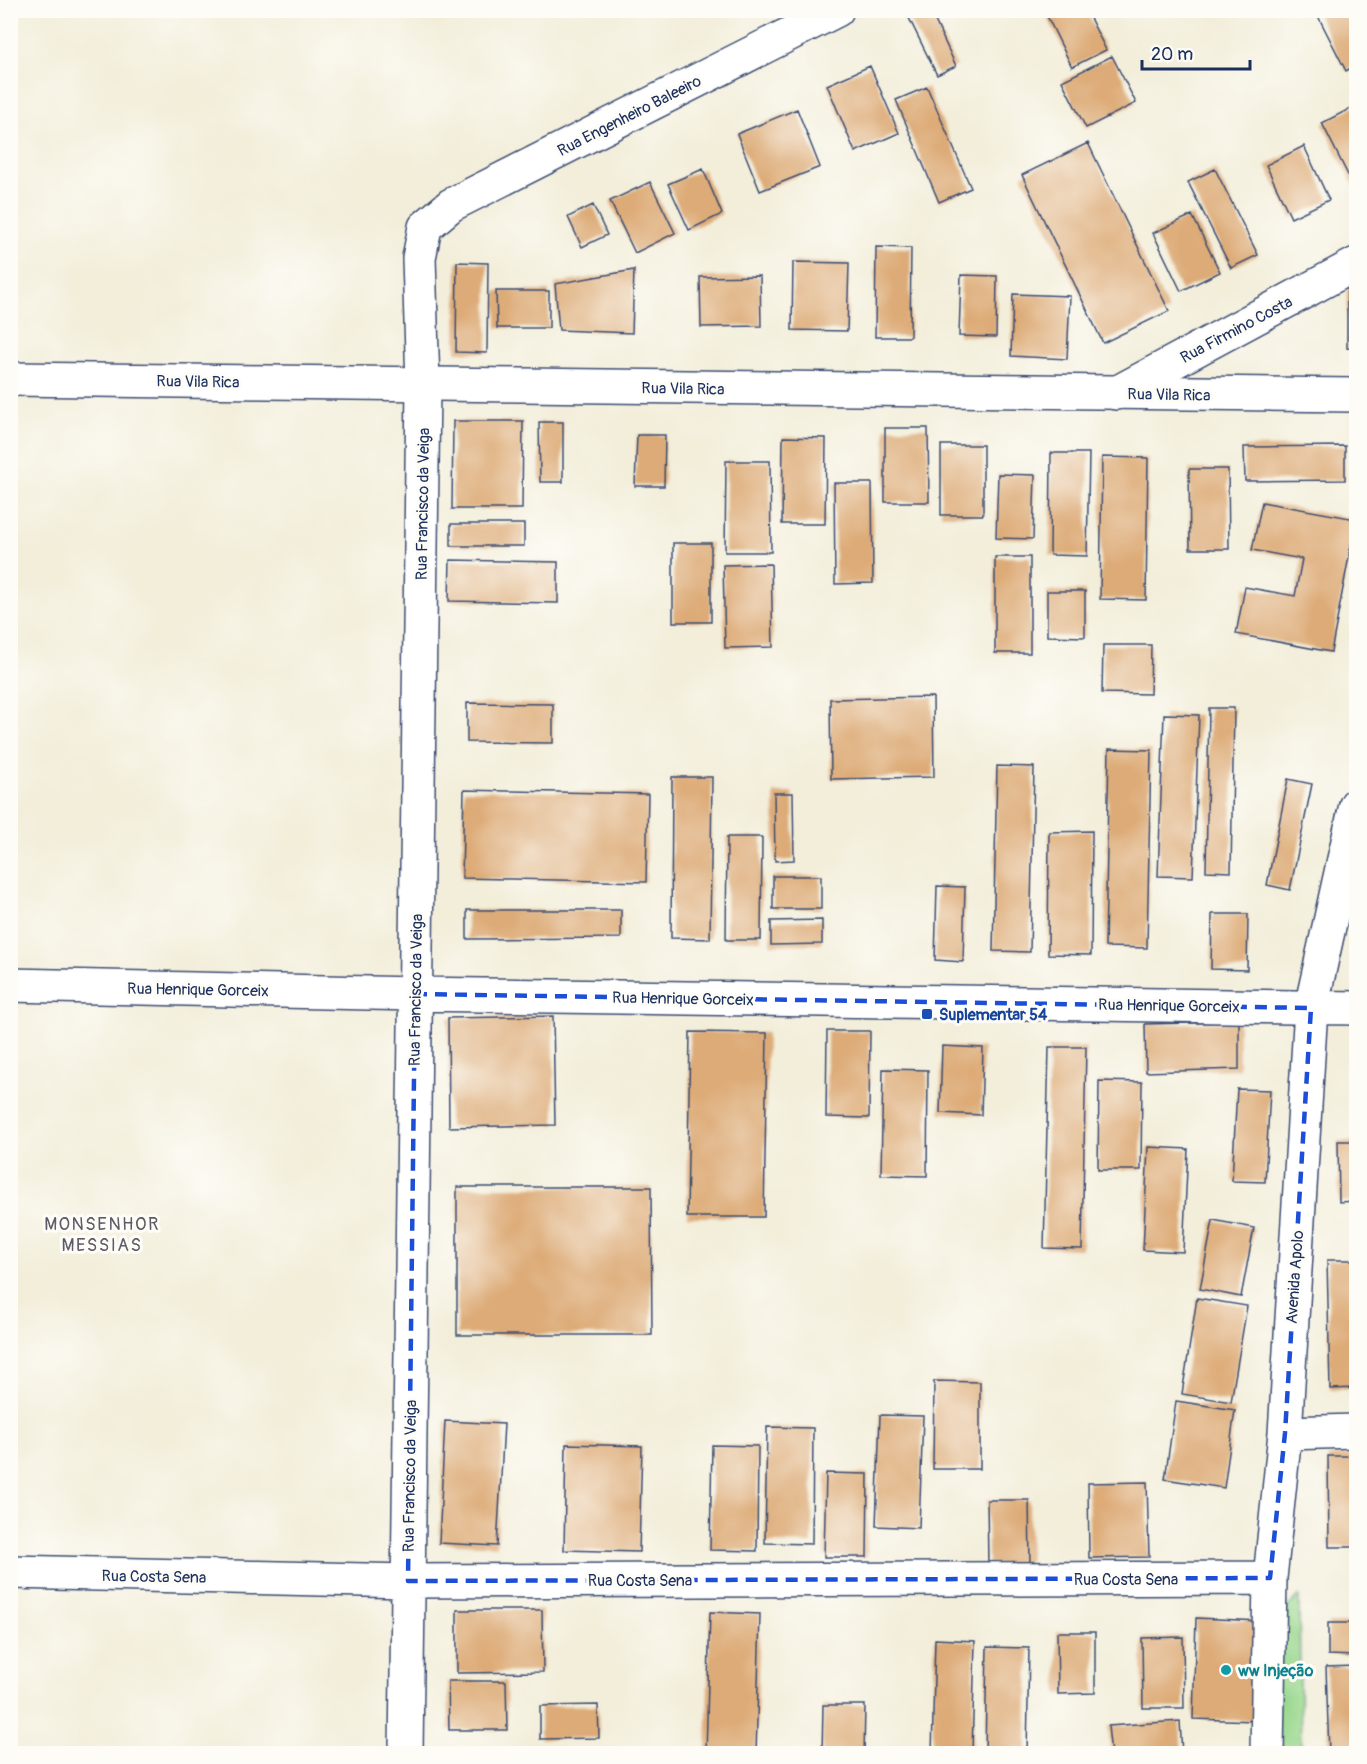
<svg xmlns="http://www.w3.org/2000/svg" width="1367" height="1764" viewBox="0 0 1367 1764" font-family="Pangolin,sans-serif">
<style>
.green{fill:#99d78d;stroke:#5a8376;stroke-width:1.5}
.building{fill:#ddab77}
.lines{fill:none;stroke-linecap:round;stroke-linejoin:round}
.minor-casing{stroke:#3b4c71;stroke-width:36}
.tertiary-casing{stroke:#3b4c71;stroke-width:36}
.minor{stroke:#fff;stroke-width:33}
.tertiary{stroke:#fff;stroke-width:33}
.marked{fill:none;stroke:#1d4ed8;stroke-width:4.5;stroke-dasharray:12 8;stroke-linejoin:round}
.transit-dot{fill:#1a4fb4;stroke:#fdfcf7;stroke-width:2}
.culture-dot{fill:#0f9aa8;stroke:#fdfcf7;stroke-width:2}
.labels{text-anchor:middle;stroke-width:6;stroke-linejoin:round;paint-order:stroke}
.street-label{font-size:16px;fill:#1b2f5e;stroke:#fdfcf7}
.transit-label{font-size:16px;font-weight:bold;fill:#164399;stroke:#fdfcf7;text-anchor:start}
.culture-label{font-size:16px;font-weight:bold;fill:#0d838f;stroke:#fdfcf7;text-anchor:start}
.neighbourhood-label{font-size:18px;letter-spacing:1.5px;fill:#5f5a67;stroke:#fdfcf7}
</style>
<rect width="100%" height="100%" fill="#fdfcf7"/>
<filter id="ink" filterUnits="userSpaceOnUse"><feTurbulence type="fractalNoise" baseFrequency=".0167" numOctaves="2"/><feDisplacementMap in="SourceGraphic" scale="12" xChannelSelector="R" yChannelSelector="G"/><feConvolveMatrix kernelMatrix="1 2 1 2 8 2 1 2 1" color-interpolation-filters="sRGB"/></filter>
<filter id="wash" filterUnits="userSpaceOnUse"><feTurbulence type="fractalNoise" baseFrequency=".008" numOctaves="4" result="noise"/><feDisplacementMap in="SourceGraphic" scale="24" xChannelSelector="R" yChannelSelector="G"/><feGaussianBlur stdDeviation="1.35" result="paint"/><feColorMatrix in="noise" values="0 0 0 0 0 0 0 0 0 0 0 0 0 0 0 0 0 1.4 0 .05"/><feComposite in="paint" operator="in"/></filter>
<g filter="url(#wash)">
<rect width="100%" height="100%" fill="#f3eeda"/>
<path class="green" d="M 1299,1597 L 1301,1753 L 1276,1754 L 1276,1617 Z"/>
<g id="blocks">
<path class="building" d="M 919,10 L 930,10 L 956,66 L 937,75 L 908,16 Z
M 1044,10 L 1086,10 L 1106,50 L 1072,67 Z
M 1323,10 L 1356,10 L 1356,65 L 1346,71 L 1317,14 Z
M 1112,56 L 1136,103 L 1086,128 L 1062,81 Z
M 870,66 L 899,133 L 855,152 L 827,85 Z
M 927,87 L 971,188 L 939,202 L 896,100 Z
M 1355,106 L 1356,186 L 1354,187 L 1322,123 Z
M 797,109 L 820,167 L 760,191 L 737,134 Z
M 1088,143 L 1169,311 L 1103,343 L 1022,175 Z
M 1304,146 L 1329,200 L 1291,218 L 1266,165 Z
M 703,169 L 722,214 L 689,230 L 668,184 Z
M 1215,169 L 1258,255 L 1231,268 L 1188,182 Z
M 650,182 L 675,233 L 635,253 L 610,201 Z
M 593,205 L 607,235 L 582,247 L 568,217 Z
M 1192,215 L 1220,272 L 1181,291 L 1153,233 Z
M 876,247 L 911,248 L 910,337 L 875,337 Z
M 457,262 L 488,263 L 487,353 L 456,352 Z
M 793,262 L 849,263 L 847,331 L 792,330 Z
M 634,270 L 632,333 L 559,330 L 555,284 Z
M 961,275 L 997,276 L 996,337 L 959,336 Z
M 760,276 L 761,326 L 701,327 L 700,277 Z
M 1356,286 L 1356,349 L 1347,348 L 1347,290 Z
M 496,291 L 549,291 L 549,328 L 497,328 Z
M 1013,294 L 1070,296 L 1067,359 L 1011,356 Z
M 453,421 L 523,421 L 522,509 L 452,509 Z
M 539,422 L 563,422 L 563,482 L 540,482 Z
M 885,428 L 928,428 L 929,502 L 885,502 Z
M 637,435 L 665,435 L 664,486 L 635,486 Z
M 783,437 L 826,438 L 825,524 L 782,524 Z
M 941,445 L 983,445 L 983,515 L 941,515 Z
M 1345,446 L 1345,480 L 1245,481 L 1244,447 Z
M 1051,453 L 1089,453 L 1087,556 L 1050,555 Z
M 1102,457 L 1148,458 L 1146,600 L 1100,599 Z
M 726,461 L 770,461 L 771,552 L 725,552 Z
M 1189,469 L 1228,469 L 1229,549 L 1190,549 Z
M 998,474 L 1035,475 L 1033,539 L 996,538 Z
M 834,483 L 872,483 L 873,583 L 835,584 Z
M 1262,502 L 1356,519 L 1331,652 L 1236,634 L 1245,587 L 1295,596 L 1302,559 L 1252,550 Z
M 451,524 L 524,524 L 524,546 L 451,546 Z
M 673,543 L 711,543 L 711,622 L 673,622 Z
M 995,557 L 1030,557 L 1030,653 L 995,653 Z
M 450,560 L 558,562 L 558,603 L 449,601 Z
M 771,564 L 773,647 L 725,648 L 723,565 Z
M 1047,591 L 1085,591 L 1085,637 L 1047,636 Z
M 1103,645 L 1151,645 L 1150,694 L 1102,693 Z
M 933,697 L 934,777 L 831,779 L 830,699 Z
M 467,703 L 553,704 L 553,743 L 467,742 Z
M 1209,708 L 1234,708 L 1231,872 L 1206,871 Z
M 1164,714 L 1199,715 L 1193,877 L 1158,876 Z
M 1109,749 L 1151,750 L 1147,948 L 1105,947 Z
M 997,766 L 1034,767 L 1030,952 L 993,951 Z
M 672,777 L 712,777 L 710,939 L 671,938 Z
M 1288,779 L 1312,784 L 1290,890 L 1267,885 Z
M 464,790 L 648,794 L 646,882 L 462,878 Z
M 774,793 L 793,793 L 794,860 L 775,861 Z
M 1092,831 L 1091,955 L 1048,954 L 1049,832 Z
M 727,837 L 762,837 L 761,940 L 726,940 Z
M 773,876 L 821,876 L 821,909 L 773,909 Z
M 937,886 L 965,887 L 963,962 L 935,960 Z
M 467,910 L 621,910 L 621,938 L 467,939 Z
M 1212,914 L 1248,914 L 1247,970 L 1211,969 Z
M 822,920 L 822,944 L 771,945 L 771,921 Z
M 553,1016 L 555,1125 L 449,1127 L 448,1018 Z
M 1239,1022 L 1239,1069 L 1146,1072 L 1145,1024 Z
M 827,1031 L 870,1031 L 869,1118 L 826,1117 Z
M 690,1032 L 767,1033 L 764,1217 L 687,1217 Z
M 942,1046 L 983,1048 L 981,1115 L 940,1113 Z
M 1049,1047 L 1086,1047 L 1082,1249 L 1044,1248 Z
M 883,1069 L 928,1070 L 927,1176 L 881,1175 Z
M 1099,1081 L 1142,1082 L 1141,1170 L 1098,1170 Z
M 1237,1089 L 1270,1090 L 1265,1182 L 1232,1181 Z
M 1338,1141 L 1356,1141 L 1356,1201 L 1339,1202 Z
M 1148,1147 L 1188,1149 L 1183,1252 L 1143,1250 Z
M 457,1187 L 651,1187 L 652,1335 L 457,1335 Z
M 1213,1220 L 1254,1228 L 1241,1297 L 1200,1289 Z
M 1327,1260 L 1356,1260 L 1356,1388 L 1330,1389 Z
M 1197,1298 L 1247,1306 L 1231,1402 L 1182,1394 Z
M 934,1381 L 980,1382 L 980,1469 L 933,1469 Z
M 1176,1401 L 1235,1410 L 1224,1488 L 1165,1479 Z
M 880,1415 L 923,1416 L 919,1528 L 876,1526 Z
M 445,1421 L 504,1424 L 497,1546 L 439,1543 Z
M 767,1427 L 813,1428 L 812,1544 L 765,1543 Z
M 566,1444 L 642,1446 L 639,1552 L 564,1550 Z
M 712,1445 L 758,1446 L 757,1551 L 710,1550 Z
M 1328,1456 L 1356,1456 L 1356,1547 L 1329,1547 Z
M 826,1473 L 868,1474 L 867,1557 L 824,1557 Z
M 1147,1482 L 1149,1557 L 1089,1558 L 1088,1483 Z
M 987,1500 L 1029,1500 L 1030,1564 L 988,1564 Z
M 457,1610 L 542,1610 L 543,1672 L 457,1673 Z
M 710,1612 L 760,1614 L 756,1754 L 706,1754 Z
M 1196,1618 L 1260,1621 L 1256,1721 L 1193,1719 Z
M 1328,1623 L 1356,1623 L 1356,1656 L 1328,1655 Z
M 1057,1632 L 1095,1632 L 1095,1693 L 1058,1694 Z
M 1183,1637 L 1184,1708 L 1143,1708 L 1142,1638 Z
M 935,1639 L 975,1641 L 972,1754 L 932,1754 Z
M 987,1647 L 1029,1648 L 1027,1754 L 985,1754 Z
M 1356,1666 L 1356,1754 L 1329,1754 L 1326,1667 Z
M 448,1681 L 506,1681 L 507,1730 L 449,1730 Z
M 598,1705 L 599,1738 L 540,1739 L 540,1706 Z
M 823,1705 L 865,1705 L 864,1754 L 822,1754 Z
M 1180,1721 L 1182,1754 L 1111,1754 L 1108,1726 Z"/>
</g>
</g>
<g filter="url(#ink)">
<use href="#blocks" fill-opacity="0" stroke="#3b4c71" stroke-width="1.5"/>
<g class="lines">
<g class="minor-casing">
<path id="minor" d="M 1116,393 L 1356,264
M 10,985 L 415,994 L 1356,1008
M 1285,1433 L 1356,1431
M 10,1572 L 408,1581 L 1270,1578
M 406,1754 L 423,385 L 419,258 L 425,227 L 451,205 L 837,10
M 1267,1754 L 1270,1578 L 1285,1433 L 1311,1008 L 1356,805"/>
</g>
<g class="tertiary-casing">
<path id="tertiary" d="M 10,379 L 1356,395"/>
</g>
<use href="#minor" class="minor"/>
<use href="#tertiary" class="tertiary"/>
</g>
</g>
<path class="marked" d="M 415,994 L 1311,1008 L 1285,1433 L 1270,1578 L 408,1581 Z"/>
<rect class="transit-dot" x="921" y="1008" width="12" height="12" rx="3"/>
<circle class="culture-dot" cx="1226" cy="1670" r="6"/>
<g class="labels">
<g class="street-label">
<text transform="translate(629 115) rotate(-27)" y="6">Rua Engenheiro Baleeiro</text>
<text transform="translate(1236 329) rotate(-28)" y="6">Rua Firmino Costa</text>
<text transform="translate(198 381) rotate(1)" y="6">Rua Vila Rica</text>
<text transform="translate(683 388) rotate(1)" y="6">Rua Vila Rica</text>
<text transform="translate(1169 394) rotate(1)" y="6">Rua Vila Rica</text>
<text transform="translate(422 504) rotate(-89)" y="6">Rua Francisco da Veiga</text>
<text transform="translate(198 989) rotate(1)" y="6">Rua Henrique Gorceix</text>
<text transform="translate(415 990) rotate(-89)" y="6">Rua Francisco da Veiga</text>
<text transform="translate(683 998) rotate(1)" y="6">Rua Henrique Gorceix</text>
<text transform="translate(1169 1005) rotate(1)" y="6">Rua Henrique Gorceix</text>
<text transform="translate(1294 1277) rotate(-86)" y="6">Avenida Apolo</text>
<text transform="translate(409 1476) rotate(-89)" y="6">Rua Francisco da Veiga</text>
<text transform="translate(154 1576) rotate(1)" y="6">Rua Costa Sena</text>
<text x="1126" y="1585">Rua Costa Sena</text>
<text x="640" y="1586">Rua Costa Sena</text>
</g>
<g class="transit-label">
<text x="939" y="1020">Suplementar 54</text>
</g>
<g class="culture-label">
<text x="1238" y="1676">ww Injeção</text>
</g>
<g class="neighbourhood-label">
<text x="102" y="1230">MONSENHOR<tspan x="102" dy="21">MESSIAS</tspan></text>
</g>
</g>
<rect width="1367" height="1764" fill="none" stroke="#fdfcf7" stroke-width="36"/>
<path d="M1142 60v9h108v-9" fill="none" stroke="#1b2f5e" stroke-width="3"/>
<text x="1151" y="60" font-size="18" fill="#1b2f5e" stroke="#fdfcf7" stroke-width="4.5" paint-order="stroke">20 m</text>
</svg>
